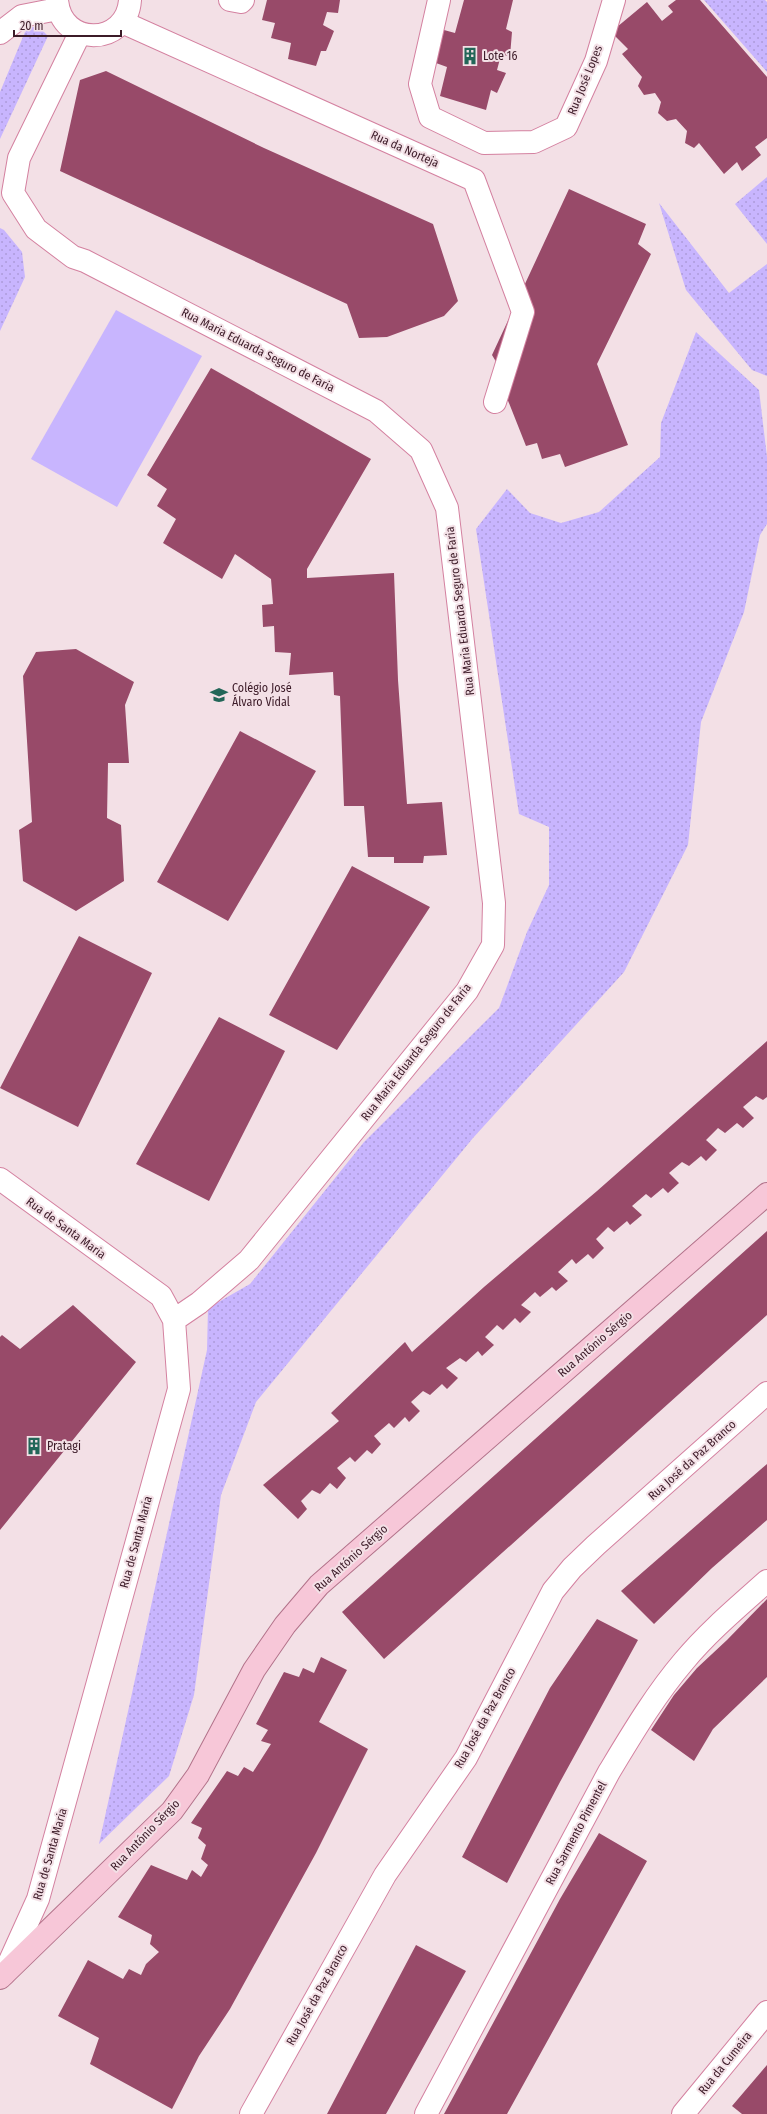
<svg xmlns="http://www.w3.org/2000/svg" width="767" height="2114" viewBox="0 0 767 2114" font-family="'Fira Sans Condensed',sans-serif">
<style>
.grass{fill:url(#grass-dots)}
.garden{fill:#c8b5fe}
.building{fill:#984a69}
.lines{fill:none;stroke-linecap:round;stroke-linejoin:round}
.minor-casing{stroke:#d481a0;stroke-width:24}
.major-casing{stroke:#b2728a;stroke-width:24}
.minor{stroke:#fff;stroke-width:22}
.major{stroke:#f7c7d8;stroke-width:22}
.labels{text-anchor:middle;stroke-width:4;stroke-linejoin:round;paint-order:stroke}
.poi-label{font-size:12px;fill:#3c1b28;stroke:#f3e0e6;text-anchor:start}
.street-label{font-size:12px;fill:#3c1b28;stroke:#f3e0e6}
</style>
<defs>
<pattern id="grass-dots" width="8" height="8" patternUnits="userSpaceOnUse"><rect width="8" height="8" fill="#c8b5fe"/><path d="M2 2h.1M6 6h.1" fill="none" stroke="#ad9bda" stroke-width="1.8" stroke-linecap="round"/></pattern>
</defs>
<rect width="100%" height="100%" fill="#f3e0e6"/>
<path class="grass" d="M 704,0 L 765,0 L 767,2 L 767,72 Z
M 29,27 L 39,27 L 48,36 L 0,139 L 0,92 L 25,32 Z
M 767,177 L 767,244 L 735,204 Z
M 659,203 L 729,293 L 767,264 L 767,376 L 752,370 L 686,290 Z
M 0,228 L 4,230 L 22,252 L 25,277 L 0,331 Z
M 696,332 L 759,390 L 767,457 L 767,524 L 760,535 L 744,612 L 701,722 L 688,845 L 624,972 L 473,1138 L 256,1402 L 221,1495 L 194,1695 L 169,1776 L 99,1844 L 207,1350 L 208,1308 L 250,1284 L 364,1142 L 499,1008 L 527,932 L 549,885 L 549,827 L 519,814 L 476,529 L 507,489 L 530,513 L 561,523 L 599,512 L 660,457 L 661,423 Z"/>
<path class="garden" d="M 116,310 L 202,356 L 117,507 L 31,459 Z"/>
<path class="building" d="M 267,0 L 340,0 L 338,13 L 327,12 L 323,25 L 334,31 L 326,51 L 321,51 L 316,66 L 288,59 L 291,43 L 271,38 L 275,23 L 262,20 Z
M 464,0 L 513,0 L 506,29 L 512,32 L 510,56 L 501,55 L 497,70 L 506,73 L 497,93 L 491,90 L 486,110 L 440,96 L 447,67 L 436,63 L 444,30 L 455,33 Z
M 676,0 L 700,0 L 767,77 L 767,138 L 755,147 L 761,155 L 742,171 L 737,162 L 724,174 L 699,143 L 694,148 L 685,143 L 687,131 L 676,119 L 667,121 L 658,113 L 661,102 L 655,93 L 644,95 L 638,86 L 642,77 L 622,54 L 628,49 L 611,32 L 647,2 L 662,21 L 673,12 L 668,6 Z
M 106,71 L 264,148 L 433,224 L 458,301 L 444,316 L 387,337 L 359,338 L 347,304 L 60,171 L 80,80 Z
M 569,189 L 646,224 L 638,244 L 651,254 L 597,364 L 628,445 L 565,467 L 560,454 L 542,459 L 537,443 L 526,446 L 503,388 L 507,380 L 492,355 Z
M 211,368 L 371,459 L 307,569 L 307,578 L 394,573 L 398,680 L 407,804 L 442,802 L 447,855 L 424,856 L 423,863 L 394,863 L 394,857 L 368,857 L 364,806 L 344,806 L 340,696 L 334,695 L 333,672 L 289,675 L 291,653 L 275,652 L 274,626 L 263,627 L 262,605 L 273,604 L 271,579 L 235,554 L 222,579 L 163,543 L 176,519 L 157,506 L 167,489 L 147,475 Z
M 76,649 L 134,682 L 125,705 L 129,763 L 108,763 L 107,818 L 121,825 L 124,881 L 76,911 L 23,881 L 19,830 L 32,822 L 23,676 L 36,652 Z
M 240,731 L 316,771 L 228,921 L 157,882 Z
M 352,866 L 430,907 L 337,1050 L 269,1015 Z
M 79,936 L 152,973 L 78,1127 L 0,1088 Z
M 219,1017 L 285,1051 L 209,1201 L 136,1164 Z
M 767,1041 L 767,1097 L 763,1100 L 756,1096 L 743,1107 L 754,1118 L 743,1128 L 737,1123 L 725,1133 L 718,1128 L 706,1140 L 717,1150 L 706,1161 L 701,1156 L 689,1166 L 682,1162 L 669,1173 L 679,1183 L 668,1193 L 663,1188 L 651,1198 L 646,1194 L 632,1206 L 642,1215 L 630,1225 L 627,1221 L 614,1232 L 608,1227 L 596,1239 L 604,1248 L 593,1259 L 588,1254 L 576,1264 L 572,1259 L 558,1272 L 568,1281 L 556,1291 L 552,1287 L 540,1297 L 535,1292 L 521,1305 L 531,1312 L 520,1323 L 515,1318 L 503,1330 L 497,1325 L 485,1337 L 494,1345 L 482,1356 L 478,1351 L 466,1362 L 460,1358 L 446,1368 L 458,1378 L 447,1389 L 442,1384 L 430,1395 L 423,1391 L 411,1402 L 420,1411 L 409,1422 L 405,1417 L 394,1428 L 389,1423 L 374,1436 L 381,1444 L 372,1454 L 367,1450 L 355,1462 L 350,1457 L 337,1468 L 346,1478 L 337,1489 L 330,1483 L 320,1494 L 312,1490 L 301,1501 L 307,1509 L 298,1519 L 263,1485 L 339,1421 L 331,1413 L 405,1342 L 412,1352 L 484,1287 L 597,1191 Z
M 767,1231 L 767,1315 L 384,1659 L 342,1612 Z
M 73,1305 L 136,1362 L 0,1530 L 0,1337 L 2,1335 L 20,1349 Z
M 767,1464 L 767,1520 L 712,1568 L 654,1624 L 621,1591 Z
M 767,1599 L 767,1677 L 713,1729 L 694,1761 L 651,1730 L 674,1695 L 697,1668 L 727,1640 Z
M 597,1619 L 638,1640 L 560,1782 L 507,1883 L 462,1857 L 550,1688 Z
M 321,1657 L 347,1670 L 319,1722 L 368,1749 L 316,1853 L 230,2009 L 199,2056 L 172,2109 L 90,2064 L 99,2038 L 58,2016 L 88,1960 L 123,1979 L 129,1969 L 141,1975 L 146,1964 L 159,1952 L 150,1944 L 152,1935 L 118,1917 L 151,1865 L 187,1880 L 192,1870 L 201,1877 L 208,1865 L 201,1859 L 206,1845 L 198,1838 L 202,1828 L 191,1823 L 227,1771 L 238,1776 L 244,1767 L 253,1772 L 271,1744 L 261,1741 L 268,1730 L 256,1724 L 284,1672 L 299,1677 L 303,1668 L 314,1673 Z
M 599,1833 L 647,1861 L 507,2114 L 444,2114 L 560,1899 Z
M 416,1945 L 466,1971 L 386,2114 L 327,2114 Z
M 767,2065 L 767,2114 L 742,2114 L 732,2106 Z"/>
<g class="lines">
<g class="minor-casing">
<path id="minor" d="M 57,0 C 61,48 127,46 130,0
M 230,0 L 241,2 L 243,0
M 439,0 L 420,84 L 430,117 L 484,143 L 534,142 L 566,127 L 596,61 L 614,0
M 122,22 L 474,180 L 523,312 L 495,402
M 0,33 L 22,16 L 58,9
M 80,33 L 19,158 L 13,193 L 36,229 L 73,257 L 85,261 L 376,411 L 421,450 L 447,508 L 494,903 L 493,945 L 467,991 L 249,1260 L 199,1303 L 174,1320
M 0,1179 L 161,1296 L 174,1320 L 179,1389 L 38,1899 L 4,1974
M 251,2114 L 385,1875 L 466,1758 L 553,1591 L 572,1568 L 596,1545 L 767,1393
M 426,2114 L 609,1772 C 632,1734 655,1695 684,1661 C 708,1632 739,1606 767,1581
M 683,2114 L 767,2012"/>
</g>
<g class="major-casing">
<path id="major" d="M 0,1978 L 172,1811 L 198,1775 L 254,1670 L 285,1625 L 319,1585 L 767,1194"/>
</g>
<use href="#minor" class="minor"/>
<use href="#major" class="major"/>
</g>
<defs>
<g id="building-bare" transform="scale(1.38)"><path d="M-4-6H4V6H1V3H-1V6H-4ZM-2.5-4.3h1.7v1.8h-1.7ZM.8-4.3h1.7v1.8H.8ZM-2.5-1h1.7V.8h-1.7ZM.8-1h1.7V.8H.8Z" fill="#226658" stroke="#f3e0e6" stroke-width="2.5" paint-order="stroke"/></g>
<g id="school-bare" transform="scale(1.38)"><path d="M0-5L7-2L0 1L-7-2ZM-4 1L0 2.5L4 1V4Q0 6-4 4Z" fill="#226658" stroke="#f3e0e6" stroke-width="2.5" paint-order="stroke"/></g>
</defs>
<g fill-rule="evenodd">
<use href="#building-bare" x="470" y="56"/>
<use href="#school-bare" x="219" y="695"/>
<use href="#building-bare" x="34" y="1446"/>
</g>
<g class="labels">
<g class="poi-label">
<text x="483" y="60">Lote 16</text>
<text x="232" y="692">Colégio José<tspan x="232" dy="14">Álvaro Vidal</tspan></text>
<text x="47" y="1450">Pratagi</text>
</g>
<g class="street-label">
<text transform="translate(585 80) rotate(-68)" y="4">Rua José Lopes</text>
<text transform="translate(405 149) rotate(24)" y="4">Rua da Norteja</text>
<text transform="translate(258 350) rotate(27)" y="4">Rua Maria Eduarda Seguro de Faria</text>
<text transform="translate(460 611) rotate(-97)" y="4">Rua Maria Eduarda Seguro de Faria</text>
<text transform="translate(416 1052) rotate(-52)" y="4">Rua Maria Eduarda Seguro de Faria</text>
<text transform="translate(66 1228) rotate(36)" y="4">Rua de Santa Maria</text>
<text transform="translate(595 1344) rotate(-41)" y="4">Rua António Sérgio</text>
<text transform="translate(692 1460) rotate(-42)" y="4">Rua José da Paz Branco</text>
<text transform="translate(136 1542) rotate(-75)" y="4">Rua de Santa Maria</text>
<text transform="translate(351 1558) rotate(-42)" y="4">Rua António Sérgio</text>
<text transform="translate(485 1718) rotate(-61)" y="4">Rua José da Paz Branco</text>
<text transform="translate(576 1833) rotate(-62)" y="4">Rua Sarmento Pimentel</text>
<text transform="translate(145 1835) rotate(-46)" y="4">Rua António Sérgio</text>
<text transform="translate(50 1854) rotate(-74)" y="4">Rua de Santa Maria</text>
<text transform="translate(317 1995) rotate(-61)" y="4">Rua José da Paz Branco</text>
<text transform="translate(725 2063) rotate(-51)" y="4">Rua da Cumeira</text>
</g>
</g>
<path d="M14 30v6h107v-6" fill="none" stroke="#3c1b28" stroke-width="2"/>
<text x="20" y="30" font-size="12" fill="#3c1b28" stroke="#f3e0e6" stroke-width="3" paint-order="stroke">20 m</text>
</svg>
